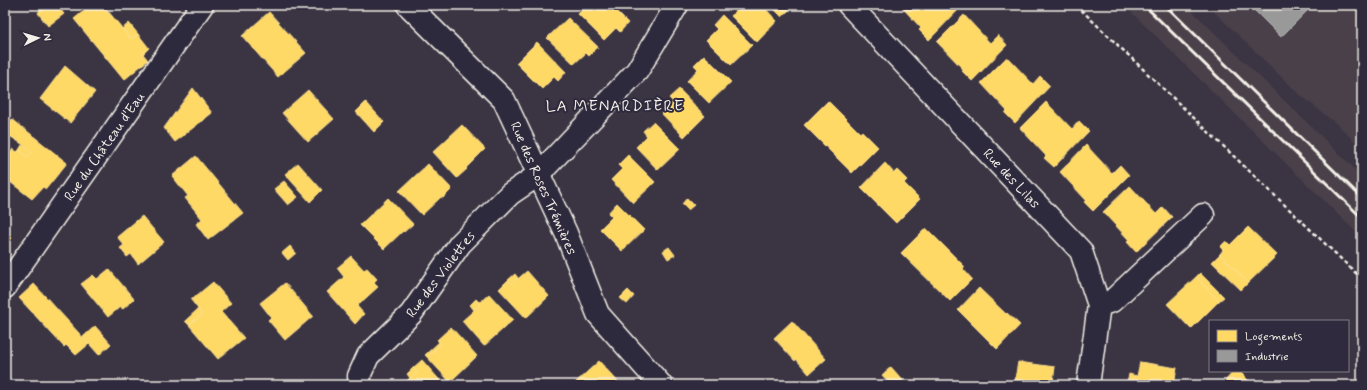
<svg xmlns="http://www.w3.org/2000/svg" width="1367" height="390" viewBox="0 0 1367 390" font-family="Mynerve,sans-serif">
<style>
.built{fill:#49404a}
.homes{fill:#ffd966;stroke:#fce08d}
.industry{fill:#999;stroke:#b4b3b1}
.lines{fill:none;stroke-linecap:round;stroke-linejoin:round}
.minor-casing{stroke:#f4f1e8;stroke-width:25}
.path{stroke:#f4f1e8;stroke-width:2.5;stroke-dasharray:4 3;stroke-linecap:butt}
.minor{stroke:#2f2a3d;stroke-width:22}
.rail{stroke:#f4f1e8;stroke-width:3}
.labels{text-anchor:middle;stroke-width:4;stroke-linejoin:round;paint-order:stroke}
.street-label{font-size:14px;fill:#f4f1e8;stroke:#2f2a3d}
.quarter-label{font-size:16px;letter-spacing:1px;fill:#f4f1e8;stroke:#2f2a3d}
</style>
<rect width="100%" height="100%" fill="#3b3443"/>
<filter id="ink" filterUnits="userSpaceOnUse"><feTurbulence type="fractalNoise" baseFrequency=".025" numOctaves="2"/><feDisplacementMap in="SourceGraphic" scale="8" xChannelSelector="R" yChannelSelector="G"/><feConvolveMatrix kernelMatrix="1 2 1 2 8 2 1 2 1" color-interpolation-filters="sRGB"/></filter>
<g filter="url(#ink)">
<path class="built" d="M 1124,5 L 1186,5 L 1362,176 L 1362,238 Z
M 1207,5 L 1362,5 L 1362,149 L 1339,126 L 1299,94 Z"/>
<path class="homes" d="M 43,5 L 57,5 L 64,14 L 48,26 L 38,13 Z
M 91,5 L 103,5 L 131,39 L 138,34 L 149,48 L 143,54 L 148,60 L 124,80 L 74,19 Z
M 587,5 L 610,5 L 628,23 L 620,32 L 616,28 L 604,40 L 578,14 Z
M 741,5 L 762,5 L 777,21 L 757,42 L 731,16 Z
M 770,5 L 794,5 L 782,17 Z
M 900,5 L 963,5 L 929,40 L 919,30 L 921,28 Z
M 269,12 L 306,53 L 278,77 L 242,36 Z
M 722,15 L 752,45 L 731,65 L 706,40 L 717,29 L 713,25 Z
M 964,15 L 990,43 L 998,35 L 1007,45 L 972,81 L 962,71 L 964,70 L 937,42 Z
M 568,18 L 598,47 L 589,56 L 586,53 L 574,64 L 547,38 Z
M 129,23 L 138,34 L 131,39 L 122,29 Z
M 537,42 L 566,72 L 558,81 L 554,77 L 542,89 L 516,63 Z
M 704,55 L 731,82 L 709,103 L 687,81 L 698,69 L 694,65 Z
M 1007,57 L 1033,84 L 1040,76 L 1050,86 L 1015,123 L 1005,113 L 1007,111 L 981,83 Z
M 65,66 L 95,92 L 70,123 L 40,99 Z
M 193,88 L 212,113 L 175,142 L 164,128 Z
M 679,89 L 705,116 L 684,137 L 662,114 L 673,102 L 669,98 Z
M 308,90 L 334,119 L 308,142 L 282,113 Z
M 828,101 L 860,133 L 862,131 L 878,147 L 852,173 L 804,125 Z
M 366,102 L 384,122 L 374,132 L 356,112 Z
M 1046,102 L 1072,129 L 1079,121 L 1089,131 L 1054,167 L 1044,158 L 1046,156 L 1020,128 Z
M 12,119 L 67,163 L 46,189 L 43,187 L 32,199 L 5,178 L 5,175 L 11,166 L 8,164 L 8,162 L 6,159 L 13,149 L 17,152 L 19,150 L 28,157 L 33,151 L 5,133 L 5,130 Z
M 653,122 L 680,149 L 658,170 L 636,147 L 647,136 L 643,131 Z
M 462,125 L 485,149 L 466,168 L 467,169 L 457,178 L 433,152 Z
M 22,145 L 33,151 L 28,157 L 19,150 Z
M 1086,145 L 1112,173 L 1120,165 L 1129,175 L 1093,211 L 1084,202 L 1086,200 L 1060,172 Z
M 628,155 L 655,182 L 633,203 L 611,180 L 622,169 L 618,165 Z
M 196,156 L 243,213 L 208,240 L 196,224 L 202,219 L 185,198 L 188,196 L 172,176 Z
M 298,163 L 322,190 L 310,202 L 285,174 Z
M 885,163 L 894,173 L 897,170 L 907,180 L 904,183 L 920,199 L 896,223 L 861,188 Z
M 428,164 L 452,189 L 443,198 L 441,197 L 422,215 L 399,191 Z
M 284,181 L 298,197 L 288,205 L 274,189 Z
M 1130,186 L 1156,214 L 1163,207 L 1172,217 L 1136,252 L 1127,242 L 1129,240 L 1103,212 Z
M 388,198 L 413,224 L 404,232 L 403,231 L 384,249 L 360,225 Z
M 687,198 L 694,205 L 688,210 L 682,204 Z
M 617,203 L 644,230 L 622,251 L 600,229 L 612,217 L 608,213 Z
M 142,216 L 164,242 L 138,264 L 131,254 L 127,257 L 120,248 L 124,245 L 117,237 Z
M 1248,227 L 1277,255 L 1248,283 L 1220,254 L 1223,250 L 1220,247 L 1226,241 L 1230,245 Z
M 926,228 L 965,267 L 963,269 L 972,279 L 950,301 L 901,253 Z
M 5,231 L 12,238 L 5,246 Z
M 290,246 L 296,253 L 288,260 L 282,253 Z
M 669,247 L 675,255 L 668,259 L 663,251 Z
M 1220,254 L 1248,283 L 1241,290 L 1212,262 Z
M 351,256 L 364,270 L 367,268 L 377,279 L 374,282 L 378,287 L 357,306 L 364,314 L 355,324 L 327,292 L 344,277 L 337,268 Z
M 109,269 L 134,299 L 123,309 L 120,307 L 108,317 L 81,284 L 93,275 L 97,279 Z
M 527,271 L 549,296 L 526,318 L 499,289 L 508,280 L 512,284 Z
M 1200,273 L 1224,297 L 1219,301 L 1196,277 Z
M 515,274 L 518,278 L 512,284 L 508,280 Z
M 1196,277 L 1219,301 L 1191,329 L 1167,304 Z
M 213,282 L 231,303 L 221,312 L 244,338 L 218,359 L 189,325 L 202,314 L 191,300 Z
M 285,283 L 313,316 L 285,340 L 268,320 L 271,317 L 260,303 Z
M 34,284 L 89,344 L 76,355 L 66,345 L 64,347 L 19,298 Z
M 979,288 L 1006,314 L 1007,313 L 1020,325 L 997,349 L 958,310 Z
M 628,290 L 634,296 L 627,304 L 620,298 Z
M 489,294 L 513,320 L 484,346 L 462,321 L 481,304 L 479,303 Z
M 476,299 L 481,304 L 474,310 L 470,305 Z
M 198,309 L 202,314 L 189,325 L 185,321 Z
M 792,321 L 826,359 L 809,374 L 796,359 L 795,361 L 774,338 Z
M 95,326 L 111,344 L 99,355 L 83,337 Z
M 451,327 L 477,356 L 450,382 L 427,357 L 441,344 L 437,340 Z
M 439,342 L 441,344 L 427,357 L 425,355 Z
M 422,360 L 444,385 L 402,385 L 417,372 L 413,368 Z
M 599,361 L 621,385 L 577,385 L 575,383 Z
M 1018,362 L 1055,367 L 1053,381 L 1061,382 L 1060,385 L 1014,385 Z
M 1140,362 L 1177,368 L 1174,385 L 1127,385 L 1129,374 L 1137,376 Z
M 891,367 L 907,385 L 891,385 L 882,375 Z
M 413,368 L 417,372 L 410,378 L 407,374 Z
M 1234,371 L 1239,371 L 1253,385 L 1230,385 L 1225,381 Z"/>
<path class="industry" d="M 1249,5 L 1313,5 L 1281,37 Z"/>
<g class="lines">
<g class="minor-casing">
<path id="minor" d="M 408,5 L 504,100 L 566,233 L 598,314 L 661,385
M 849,5 L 1081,251 L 1099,305 L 1088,385
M 5,287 L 202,5
M 1099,305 L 1112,301 L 1203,215
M 360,385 L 359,376 L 368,356 L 411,314 L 460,244 L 510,194 L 538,175 L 637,71 L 677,5"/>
</g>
<path class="path" d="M 1076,5 L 1362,279"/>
<use href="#minor" class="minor"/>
<path class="rail" d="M 1144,5 L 1362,218
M 1165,5 L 1362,198"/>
</g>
</g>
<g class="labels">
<g class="street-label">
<text transform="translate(104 146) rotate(-55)" y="5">Rue du Château d'Eau</text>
<text transform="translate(1012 178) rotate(47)" y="5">Rue des Lilas</text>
<text transform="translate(544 188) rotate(66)" y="5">Rue des Roses Trémières</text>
<text transform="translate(440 274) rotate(-53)" y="5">Rue des Violettes</text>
</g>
<g class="quarter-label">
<text x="615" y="111">LA MENARDIÈRE</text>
</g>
</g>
<rect width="1367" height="390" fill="none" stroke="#2f2a3d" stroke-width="20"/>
<rect x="10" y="10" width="1347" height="370" fill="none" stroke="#f4f1e8" stroke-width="1.5" filter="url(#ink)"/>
<rect x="1209" y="320" width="140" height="52" fill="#2f2a3d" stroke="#7e7a81"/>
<rect x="1217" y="330" width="20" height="12" fill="#ffd966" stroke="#7e7a81"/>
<text x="1245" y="340" font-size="12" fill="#f4f1e8">Logements</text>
<rect x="1217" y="350" width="20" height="12" fill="#999999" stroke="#7e7a81"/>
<text x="1245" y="360" font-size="12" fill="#f4f1e8">Industrie</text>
<g transform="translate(38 38) rotate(85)" stroke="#2f2a3d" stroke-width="3" paint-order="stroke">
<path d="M0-3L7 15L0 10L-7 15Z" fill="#f4f1e8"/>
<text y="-6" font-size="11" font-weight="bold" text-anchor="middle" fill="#f4f1e8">N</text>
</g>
</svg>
